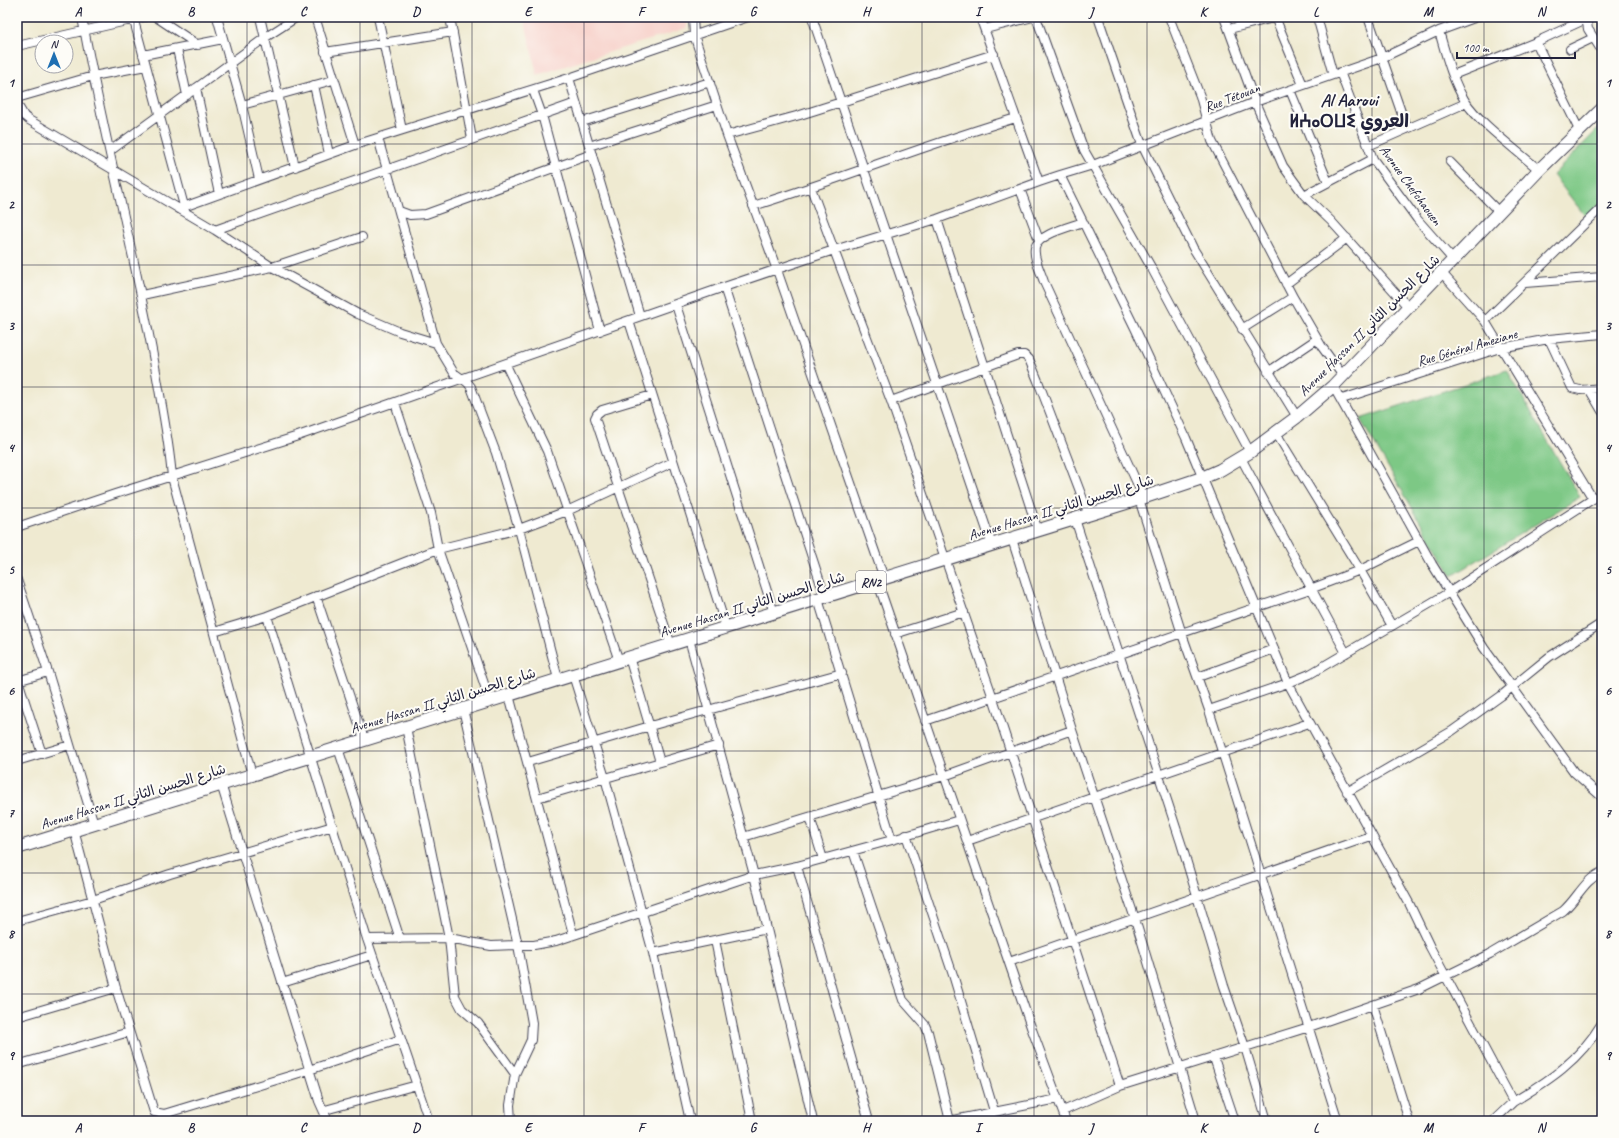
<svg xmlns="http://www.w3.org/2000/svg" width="1619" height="1138" viewBox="0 0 1619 1138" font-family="Caveat,'Playpen Sans Arabic','Noto Sans Tifinagh',sans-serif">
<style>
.built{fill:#f7d0c9}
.green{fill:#7dc885;stroke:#507560}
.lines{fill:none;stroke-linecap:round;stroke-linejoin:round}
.street-casing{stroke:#414052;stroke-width:10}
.primary-casing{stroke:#414052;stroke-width:14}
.street{stroke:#fff;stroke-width:8}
.primary{stroke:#fff;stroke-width:12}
.grid{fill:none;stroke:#22223b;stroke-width:1;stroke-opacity:0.55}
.labels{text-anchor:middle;stroke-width:4;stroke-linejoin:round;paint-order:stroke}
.shield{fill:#fdfcf7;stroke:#646373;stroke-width:1}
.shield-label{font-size:13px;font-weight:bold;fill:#22223b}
.street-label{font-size:14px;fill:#22223b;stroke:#fdfcf7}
.district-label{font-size:18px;font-weight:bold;fill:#22223b;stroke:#fdfcf7}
.neatline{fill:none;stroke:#22223b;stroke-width:1.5}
.grid-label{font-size:13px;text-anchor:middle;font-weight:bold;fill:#22223b}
</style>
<rect width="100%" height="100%" fill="#fdfcf7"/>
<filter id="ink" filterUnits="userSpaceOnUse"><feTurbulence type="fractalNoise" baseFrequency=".025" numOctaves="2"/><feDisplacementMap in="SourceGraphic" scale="8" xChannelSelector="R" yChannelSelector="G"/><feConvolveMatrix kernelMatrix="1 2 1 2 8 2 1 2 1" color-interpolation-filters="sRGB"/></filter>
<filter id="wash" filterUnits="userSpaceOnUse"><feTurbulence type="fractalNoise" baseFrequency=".012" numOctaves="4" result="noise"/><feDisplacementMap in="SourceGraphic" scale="16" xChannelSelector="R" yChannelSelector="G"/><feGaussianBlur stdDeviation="0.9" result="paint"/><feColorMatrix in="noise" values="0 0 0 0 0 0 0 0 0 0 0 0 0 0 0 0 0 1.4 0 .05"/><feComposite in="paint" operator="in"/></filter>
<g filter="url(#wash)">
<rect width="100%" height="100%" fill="#efead1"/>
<path class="built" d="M 524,17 L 687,17 L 687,28 L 537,75 Z"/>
<path class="green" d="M 1602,125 L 1602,202 L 1586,217 L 1553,175 Z
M 1507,370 L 1580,497 L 1452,576 L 1360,419 Z"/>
</g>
<g filter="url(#ink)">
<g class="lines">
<g class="street-casing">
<path id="street" d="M 82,17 C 103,136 135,253 156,372 C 162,407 169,441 172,477 L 252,775
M 133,17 L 184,206
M 156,17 L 198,45
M 217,17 L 242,105 L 259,179
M 260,17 L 295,167
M 378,17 L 402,130
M 450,17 L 472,139
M 693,17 L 694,35 L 727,135 L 800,115 L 994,54
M 812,17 L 992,545
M 1036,17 L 1084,150 L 1151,267 L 1250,452
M 1098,17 L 1142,145 L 1193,248 L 1297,417
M 1169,17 L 1200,96 L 1212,141 L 1293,297 L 1322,347 L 1343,376
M 1224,17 L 1255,102 L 1283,166 L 1304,195 L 1331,221 L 1409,308
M 1275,17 L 1303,85
M 1317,17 L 1333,75
M 1368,17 L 1407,129
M 1477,17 L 1439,31 L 1382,58 L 1255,102 L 1093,165 L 1060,175 L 1135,328 L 1186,438 L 1288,683 L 1409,903 L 1430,947 L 1513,1102 C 1550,1080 1579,1061 1602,1023
M 1586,17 L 1588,29 L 1602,51
M 985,29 L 1033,17
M 1229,29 L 1277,17
M 1439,31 C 1446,55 1452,80 1465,101 C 1478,122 1519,152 1539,170
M 1536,42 L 1579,130
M 17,46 L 144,17
M 177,49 L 187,95
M 1570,49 L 1593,38
M 325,52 L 453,32
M 143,55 L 223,39
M 1340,72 L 1373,159 L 1417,219 L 1454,261
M 1453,75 L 1536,42 L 1586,19
M 569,78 L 640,316
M 314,85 L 329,154
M 196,88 L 219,194
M 533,90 L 542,115 L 600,331
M 1290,90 L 1328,182
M 17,98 L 93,76 L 146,66
M 17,104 L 24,116 L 29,120 L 215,230 L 272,267 L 358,314 L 400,332 L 436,343
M 242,105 L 333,80
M 582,122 L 710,82
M 727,135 L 777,270 L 884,578
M 378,138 L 436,343 L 454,373 L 468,383 L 471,387 L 496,453 L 519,529 L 558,679
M 355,145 L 569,78 L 748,17
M 589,146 L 717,105
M 1368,146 L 1466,103
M 110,151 L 266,37 L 297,17
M 1450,162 L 1499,212
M 1039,182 L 1060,175
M 811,188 L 834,250 L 937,219 L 1039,182 L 980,17
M 1020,189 L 1039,240
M 1304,195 L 1373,159
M 753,206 C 841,179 927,144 1016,118
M 178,209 L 355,145 L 315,17
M 399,211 L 410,215 L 426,214 L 592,154
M 937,219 L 1038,531
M 1083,222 C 1070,227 1038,234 1035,248 C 1033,258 1041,272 1044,282 L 1144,498
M 215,230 L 576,103
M 1442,273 L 1485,321 L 1593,499
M 1525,283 L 1602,277
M 1286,284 L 1347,238
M 142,295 L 272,267 L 362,237
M 676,305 L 774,613
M 629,321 L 726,627
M 1485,321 L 1602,207
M 1242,329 L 1293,297
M 1549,339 L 1572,388 L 1580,390 L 1602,388
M 506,365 L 547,451 L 619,661
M 1268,372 L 1317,339
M 1333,386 L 1432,564 L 1484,648 L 1574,772 L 1602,797
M 1589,389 L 1602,411
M 652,395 L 602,410 L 597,414 L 595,418 L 671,645
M 1342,399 L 1500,348 L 1549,339 L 1602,334
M 395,403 L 431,513 L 438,549 L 490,701
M 1276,433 L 1360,570 L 1392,626
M 1241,458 L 1346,653
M 1139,499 L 1182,634 L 1209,710 L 1338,1121
M 1089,515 L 1038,381 L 1029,359 L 1024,355 L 1018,355 L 891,401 L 993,698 L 1120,1086
M 1075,519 L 1181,843 L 1224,986 L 1245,1047 L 1267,1121
M 17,527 L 115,494 L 295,437 L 724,287
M 1012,539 L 1072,730 L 1135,919 L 1196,1121
M 17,580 L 48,672 L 94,824
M 877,580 L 1031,1027 L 1066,1121
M 316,596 L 364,739
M 825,597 L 724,287 L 834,250 L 891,401
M 267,616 L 438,549 L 519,529 L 567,511 L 673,462
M 214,632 L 267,616 L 367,939 L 429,1121
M 895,634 L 964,612
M 689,639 L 754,875 L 813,1121
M 629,657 L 660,762
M 573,675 L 605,778 L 653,953 L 690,1121
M 1198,677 L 1274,649
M 18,680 L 42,754
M 17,681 L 48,672
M 509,695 L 573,934
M 1209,710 L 1288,683 L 1310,674 L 1448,593 L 1602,493
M 925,721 L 1313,588 L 1360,570 L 1419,541
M 406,727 L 449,938 L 455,996 L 462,1009 L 478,1023 L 515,1074
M 338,748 L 400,939
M 17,761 L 70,745
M 528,762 L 650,726 L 842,673
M 221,784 L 319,1101 L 328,1121
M 1347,792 L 1452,731 L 1501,696 L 1549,657 L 1602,623
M 537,798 L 719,745
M 810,817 L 823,859
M 74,830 L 116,988 L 154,1112 L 164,1114 L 309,1070 L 401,1039
M 906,835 L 954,978 L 997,1121
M 743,837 L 944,776 L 1072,730
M 892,840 L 959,820
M 967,841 L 1309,723
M 853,851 L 903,1000 L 925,1025 L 928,1032 L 950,1121
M 797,866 L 869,1121
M 17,921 L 93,900 L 170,874 L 333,826
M 367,939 L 449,938 L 491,946 L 518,945 L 463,709
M 715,940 L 752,1121
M 653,953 L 767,929
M 1009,962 L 1371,836
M 282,983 L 372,955
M 1373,1005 L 1409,1121
M 17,1017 L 116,988
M 1214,1058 L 1235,1121
M 17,1065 L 129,1032
M 325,1110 L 417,1085
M 1063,1111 L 1120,1086 L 1309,1027 L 1419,989 L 1490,954 L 1563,911 C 1577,899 1584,880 1602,872
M 511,1121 L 510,1105 L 515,1074 L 531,1040 L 532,1023 L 518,945 L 534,945 L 556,941 L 754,875 L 797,866 L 892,840 L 818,599
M 949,1121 L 1058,1099
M 1493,1121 L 1513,1102"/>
</g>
<g class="primary-casing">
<path id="primary" d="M 17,848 L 1139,499 L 1202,478 L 1220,470 L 1250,452 L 1297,417 L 1333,386 L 1539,170 L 1602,109"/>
</g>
<use href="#street" class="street"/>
<use href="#primary" class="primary"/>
</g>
</g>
<path class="grid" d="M 134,17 L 134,1121M 247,17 L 247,1121M 360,17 L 360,1121M 472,17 L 472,1121M 584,17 L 584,1121M 697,17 L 697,1121M 810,17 L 810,1121M 922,17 L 922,1121M 1034,17 L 1034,1121M 1147,17 L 1147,1121M 1260,17 L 1260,1121M 1372,17 L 1372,1121M 1484,17 L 1484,1121M 17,144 L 1602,144M 17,265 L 1602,265M 17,387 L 1602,387M 17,508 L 1602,508M 17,630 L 1602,630M 17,751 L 1602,751M 17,873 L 1602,873M 17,994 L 1602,994"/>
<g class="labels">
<rect class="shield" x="856" y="571" width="30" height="22" rx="3"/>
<g class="shield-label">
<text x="871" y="587">RN2</text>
</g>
<g class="street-label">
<text transform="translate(1232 97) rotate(-21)" y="5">Rue Tétouan</text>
<text transform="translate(1411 185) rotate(54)" y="5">Avenue Chefchaouen</text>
<text transform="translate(1369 325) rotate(-45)" y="5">Avenue Hassan II شارع الحسن الثاني</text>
<text transform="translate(1467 347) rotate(-16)" y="5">Rue Général Ameziane</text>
<text transform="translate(1061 507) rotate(-17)" y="5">Avenue Hassan II شارع الحسن الثاني</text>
<text transform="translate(752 604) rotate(-17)" y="5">Avenue Hassan II شارع الحسن الثاني</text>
<text transform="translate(443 700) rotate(-17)" y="5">Avenue Hassan II شارع الحسن الثاني</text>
<text transform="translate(133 796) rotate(-17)" y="5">Avenue Hassan II شارع الحسن الثاني</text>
</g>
<g class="district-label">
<text x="1349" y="106">Al Aaroui<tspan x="1349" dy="21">ⵍⵄⴰⵔⵡⵉ العروي</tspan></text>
</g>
</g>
<rect width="1619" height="1138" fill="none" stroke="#fdfcf7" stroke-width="44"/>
<g transform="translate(54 54)"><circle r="19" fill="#fdfcf7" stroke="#a5a5ac"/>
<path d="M0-3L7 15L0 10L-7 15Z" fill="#1f6fb2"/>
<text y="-6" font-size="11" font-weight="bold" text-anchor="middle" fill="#22223b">N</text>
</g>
<path d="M1457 52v6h118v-6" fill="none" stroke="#22223b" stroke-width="2"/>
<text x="1463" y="52" font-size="12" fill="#22223b" stroke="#fdfcf7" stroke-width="3" paint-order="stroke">100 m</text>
<rect x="22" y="22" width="1575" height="1094" class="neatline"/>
<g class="grid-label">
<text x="78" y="16">A</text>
<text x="191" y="16">B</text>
<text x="303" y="16">C</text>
<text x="416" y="16">D</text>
<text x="528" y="16">E</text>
<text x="641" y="16">F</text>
<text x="753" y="16">G</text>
<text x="866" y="16">H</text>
<text x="978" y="16">I</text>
<text x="1091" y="16">J</text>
<text x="1203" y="16">K</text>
<text x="1316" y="16">L</text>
<text x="1428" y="16">M</text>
<text x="1541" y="16">N</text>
<text x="11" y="87">1</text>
<text x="1608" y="87">1</text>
<text x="11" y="209">2</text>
<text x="1608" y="209">2</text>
<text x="11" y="330">3</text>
<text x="1608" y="330">3</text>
<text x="11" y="452">4</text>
<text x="1608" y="452">4</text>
<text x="11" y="574">5</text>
<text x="1608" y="574">5</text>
<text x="11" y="695">6</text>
<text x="1608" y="695">6</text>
<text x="11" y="817">7</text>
<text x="1608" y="817">7</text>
<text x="11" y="938">8</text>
<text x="1608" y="938">8</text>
<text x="11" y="1060">9</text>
<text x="1608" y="1060">9</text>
<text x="78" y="1132">A</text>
<text x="191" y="1132">B</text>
<text x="303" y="1132">C</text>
<text x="416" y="1132">D</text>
<text x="528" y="1132">E</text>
<text x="641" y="1132">F</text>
<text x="753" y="1132">G</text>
<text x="866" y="1132">H</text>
<text x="978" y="1132">I</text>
<text x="1091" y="1132">J</text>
<text x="1203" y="1132">K</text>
<text x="1316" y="1132">L</text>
<text x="1428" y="1132">M</text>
<text x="1541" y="1132">N</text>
</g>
</svg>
